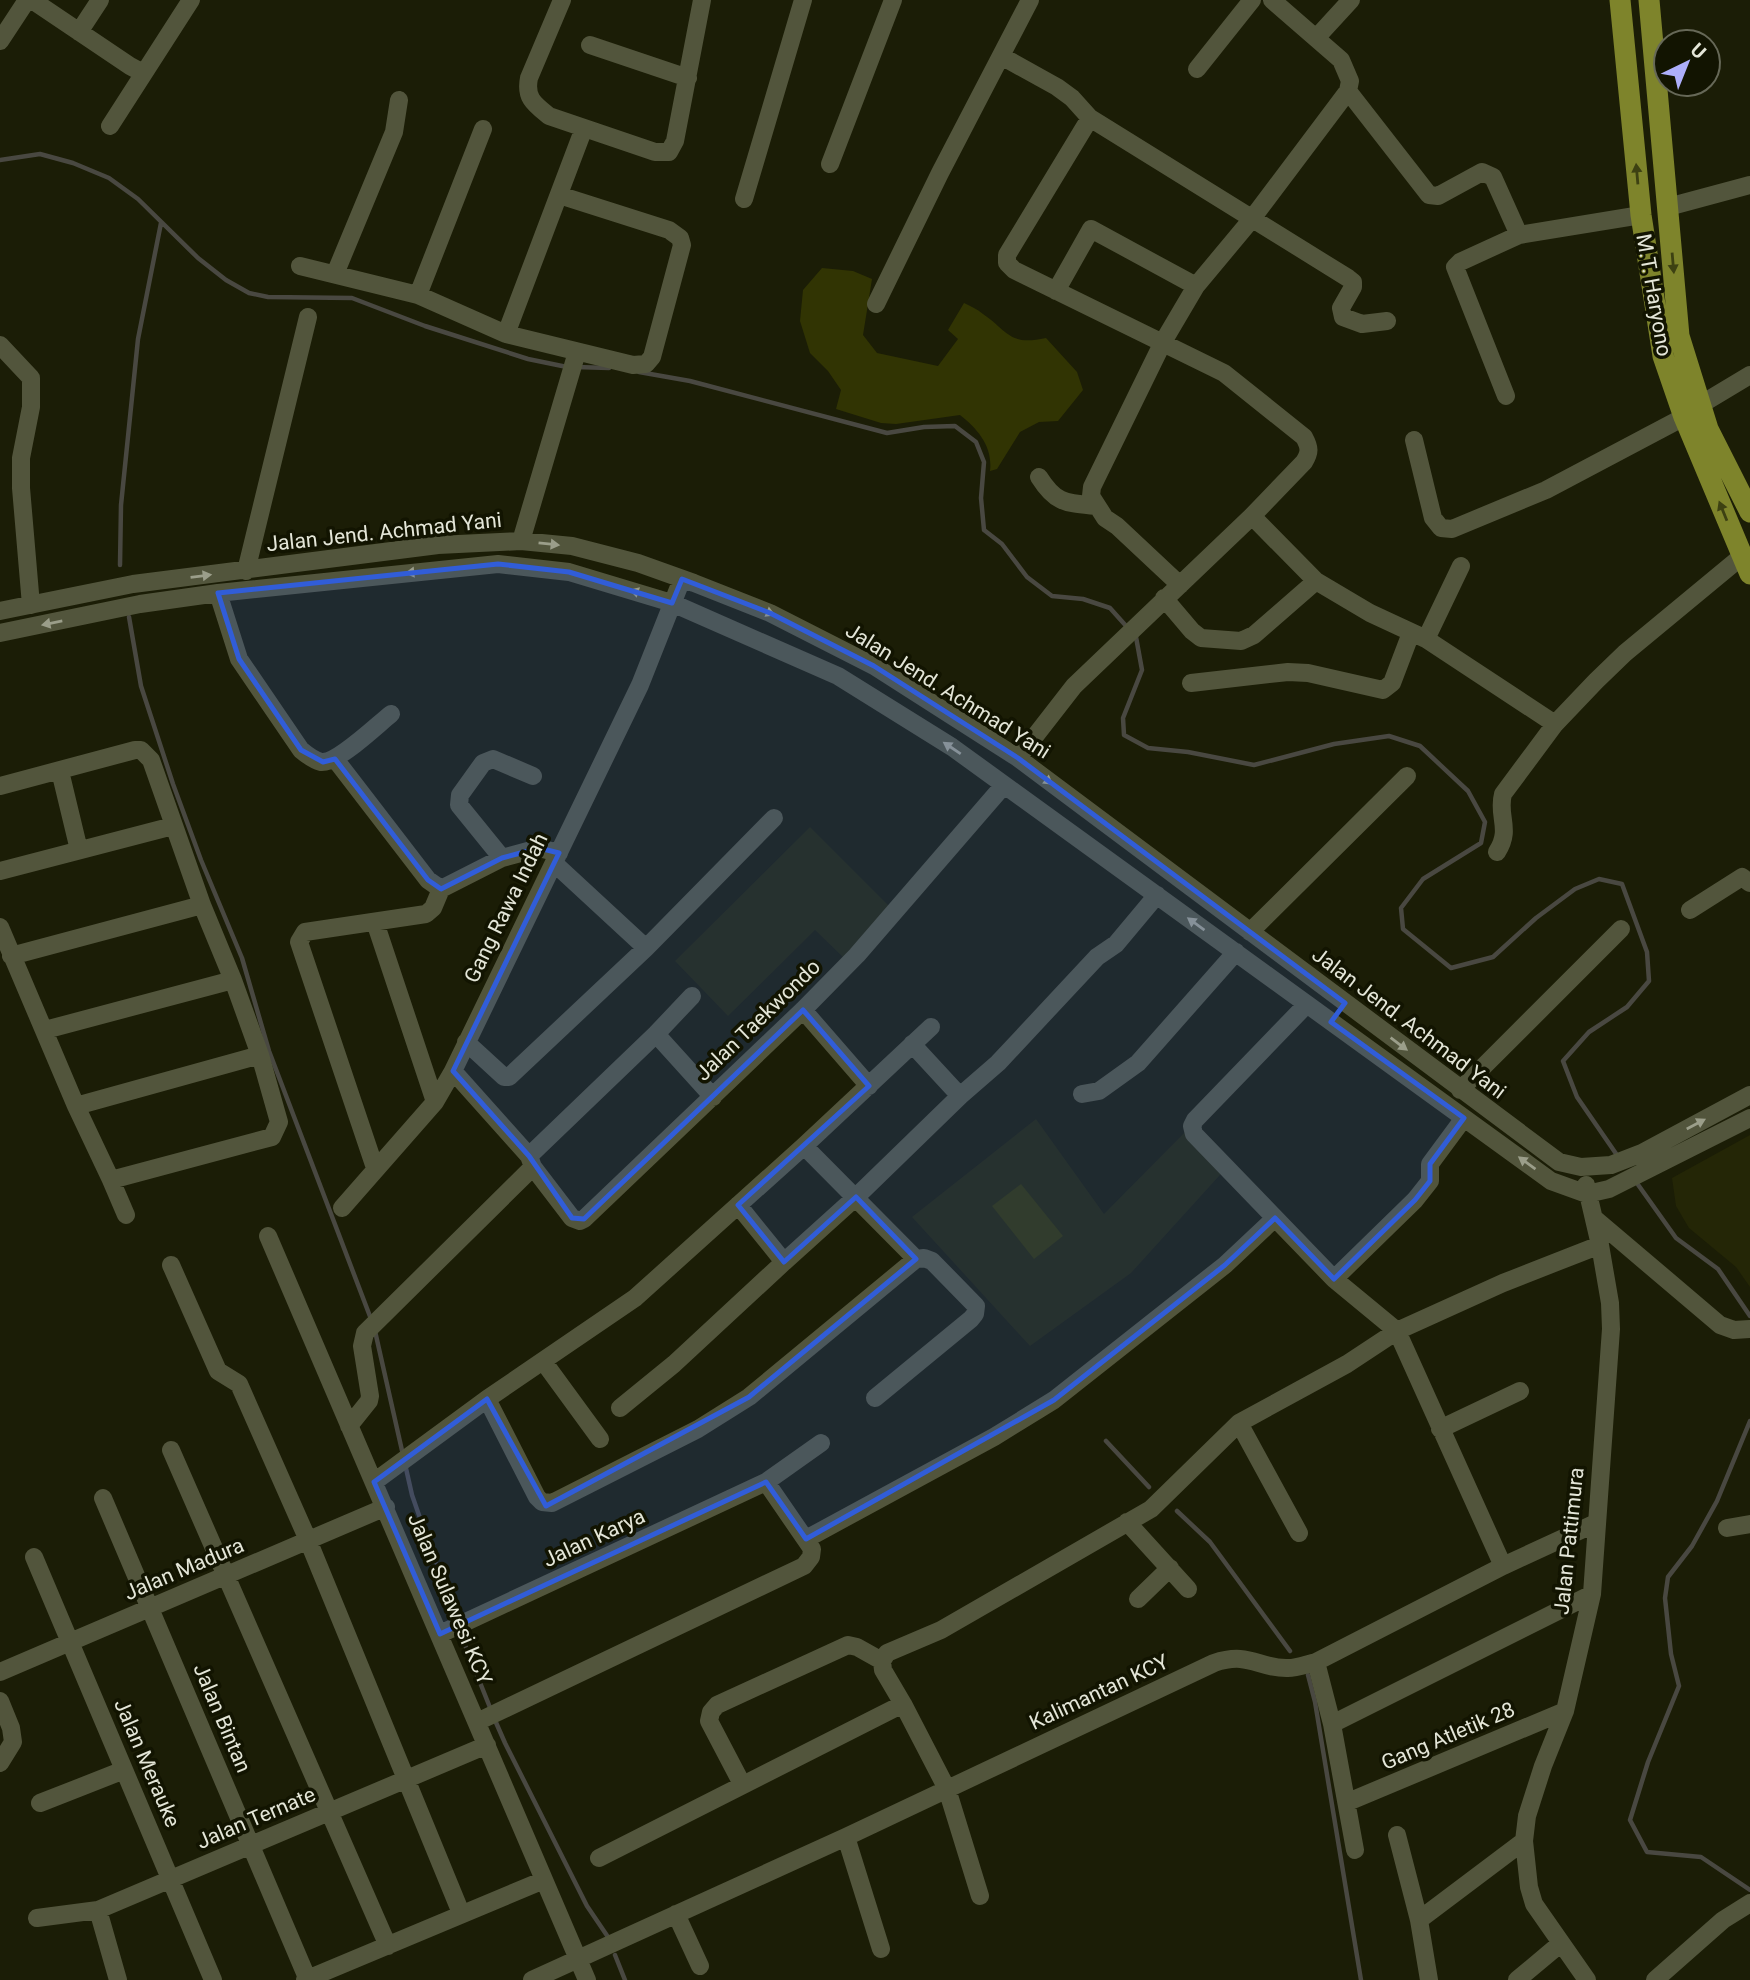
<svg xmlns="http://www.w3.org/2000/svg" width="1750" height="1980" viewBox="0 0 1750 1980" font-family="Roboto,sans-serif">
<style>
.built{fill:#242606}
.green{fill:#313403}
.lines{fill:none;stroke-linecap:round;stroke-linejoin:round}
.stream{stroke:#494841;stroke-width:4.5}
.minor{stroke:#52553c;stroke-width:18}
.major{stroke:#7e842b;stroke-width:21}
.oneway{fill:#3d4112}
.oneway2{fill:#9b9e8a}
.marked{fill:#315dd8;fill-opacity:0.2;stroke:#315dd8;stroke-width:5;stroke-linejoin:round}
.labels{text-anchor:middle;stroke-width:7;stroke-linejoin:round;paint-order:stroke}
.street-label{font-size:21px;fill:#e4e6d8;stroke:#121401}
</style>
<rect width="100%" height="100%" fill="#1b1d06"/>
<path class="built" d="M 810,827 L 893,910 L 844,958 L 815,930 L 728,1016 L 675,961 Z
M 1036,1119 L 1104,1214 L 1189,1128 L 1229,1165 L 1131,1273 L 1030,1346 L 912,1217 Z
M 1750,1135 L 1750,1287 L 1736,1267 L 1689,1228 L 1676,1206 L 1672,1178 Z"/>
<path class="green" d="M 822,268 L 853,271 L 872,279 L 863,335 L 877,353 L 938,366 L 958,339 L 948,330 L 964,303 C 970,306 977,309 983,314 C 1009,332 1009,346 1046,338 L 1077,372 L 1083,390 L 1058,421 L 1039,422 L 1020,432 L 997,469 L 990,471 C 993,447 978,429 960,415 L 896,424 L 881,423 L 836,409 L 841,390 L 828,371 L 810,353 L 800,321 L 803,290 Z
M 1021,1184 L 1063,1236 L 1034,1259 L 992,1206 Z"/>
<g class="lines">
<path class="stream" d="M 0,160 L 40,154 L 73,163 L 109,178 L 138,199 L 198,258 L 226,280 L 249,293 L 268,297 L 352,298 L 425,326 L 528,359 L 567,367
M 576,367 L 609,368
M 639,372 L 690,381 L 887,433 L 924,427 L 955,426 L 976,442 L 984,462 L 981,498 L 984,530 L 1002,544 L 1027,577 L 1052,596 L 1083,599 L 1110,608 L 1127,627
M 120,565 L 121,505 L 138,339 L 161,223
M 129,617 L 141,686 L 173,784 L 201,860 L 242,958 L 269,1051 L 371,1319
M 1133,634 L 1136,637 L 1142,670 L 1123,718 L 1124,735 L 1148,748 L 1188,752 L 1254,765 L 1334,744 L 1389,736 L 1420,746 L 1468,791 L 1485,822 L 1481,843 L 1423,879 L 1401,908 L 1403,929 L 1451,968 L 1493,957 L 1536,918 L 1575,889 L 1599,879 L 1622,884 L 1647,952 L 1649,981 L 1627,1007 L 1589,1032 L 1563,1061 L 1577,1097 L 1619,1158
M 1634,1179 L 1676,1238 L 1718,1269 L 1750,1316
M 375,1331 L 403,1455
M 1750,1421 L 1717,1501 L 1692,1546 L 1668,1577 L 1665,1598 L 1671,1654 L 1679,1686 L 1648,1762 L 1630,1820 L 1647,1852 L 1701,1857 L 1750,1890
M 1106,1441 L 1149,1487
M 405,1464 L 412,1495 L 456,1622
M 1177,1511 L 1210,1542 L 1290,1651
M 459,1630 L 491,1710
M 1308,1675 L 1315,1702 L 1361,1980
M 494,1718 L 505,1743 L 587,1906 L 608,1937
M 615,1955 L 625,1980"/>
<path class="minor" d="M 32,0 L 130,66 L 143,73
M 562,0 L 529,78 C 525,98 534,104 549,116 L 655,152 L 669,152 L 675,141 L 702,0
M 79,32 L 100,0
M 1317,37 L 1351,0
M 0,41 L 27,0
M 590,45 L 688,78
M 1001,56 L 1057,87 L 1072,98 L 1090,118 L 1348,278 L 1353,282 L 1353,287 L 1341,308 L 1343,317 L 1362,324 L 1387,321
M 1197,69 L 1252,0
M 1348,91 L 1429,195 L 1438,196 L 1482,172 L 1493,177 L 1519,235 L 1641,215
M 110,126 L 191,0
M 830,164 L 893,0
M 559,195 L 669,230 L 680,238 L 682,245 L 652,357 L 646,364 L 633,365 L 506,334 L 584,128
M 744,199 L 803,0
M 1668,207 L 1750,185
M 300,266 L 418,295 L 506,334
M 335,274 L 394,132 L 399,100
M 1056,291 L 1091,229 L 1196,286
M 418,295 L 483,129
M 876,304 L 940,173 L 1030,0
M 0,345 L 31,378 L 31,407 L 21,458 L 21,488 L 31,605
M 1506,396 L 1455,267 L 1460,262 L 1519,235
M 1700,405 L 1750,375
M 1414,440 L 1433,518 L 1441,528 L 1452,529 L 1546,490 L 1684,417
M 1039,477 C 1056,504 1066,503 1097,506
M 1252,516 L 1316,581 L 1370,613 L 1426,639 L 1555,724
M 521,541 L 577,352
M 246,571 L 308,317
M 1180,585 L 1117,526 L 1105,518 L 1091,496 L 1092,487 L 1163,342 L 1196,286 L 1251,220 L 1348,91 L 1350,81 L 1341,60 L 1272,0
M 218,593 L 239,659 L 301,750 C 307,755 313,760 321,762 C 337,764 377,725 391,714
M 1164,598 L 1192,631 L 1201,638 L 1241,641 L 1254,635 L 1316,581
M 0,611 L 133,584 L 438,545 L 521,541 L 572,546 L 638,563 L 694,583 L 770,613 L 874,666 L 1018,758 L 1559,1162 L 1581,1167 L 1611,1165 L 1642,1153 L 1750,1095
M 0,633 L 140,604 L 218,593 L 498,564 L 569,572 L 672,603 L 838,676 L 952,747 L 1551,1181 L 1587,1194 L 1609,1189 L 1750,1118
M 1426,639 L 1461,566
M 1191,683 L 1288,672 L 1308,673 L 1383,690 L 1392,683 L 1411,633
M 1018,758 L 1074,686 L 1252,516 L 1304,462 C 1310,452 1310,448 1304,437 L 1224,373 L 1014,270 L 1007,263 L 1007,255 L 1090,118
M 335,759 L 428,880 L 441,889 L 502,858 L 539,848 L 559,853
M 60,771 L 79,850
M 0,786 L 135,750 L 141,750 L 151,760 L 202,905 L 233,980 L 260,1055 L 279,1122 L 272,1137 L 111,1180 L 76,1106 L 0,927
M 1497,852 C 1512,829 1497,816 1503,794 L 1555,724 L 1596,681 L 1625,653 L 1741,557
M 502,858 L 459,805 L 460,795 L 483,763 L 493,759 L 533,776
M 554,863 L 646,948
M 0,871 L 173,826
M 1690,910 L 1742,877 L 1750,883
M 375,922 L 435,1102
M 1250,932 L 1407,776
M 11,956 L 202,905
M 1307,1004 L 1195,1120 L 1192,1126 L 1194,1134 L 1334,1279 L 1397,1331 L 1503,1566
M 803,1010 L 869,1086
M 45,1030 L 233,980
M 656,1034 L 713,1097
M 466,1042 L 504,1077 L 509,1077 L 646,948 L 774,818
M 912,1044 L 960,1096
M 1460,1090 L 1621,929
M 1082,1094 L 1099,1091 L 1138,1063 L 1236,952
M 76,1106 L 260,1055
M 804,1146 L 916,1259 L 924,1258 L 932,1261 L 976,1306 L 975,1314 L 971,1319 L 875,1398
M 529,1156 L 656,1034 L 692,996
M 533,1167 L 572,1218 L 580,1221 L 584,1219 L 803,1010 L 857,955 L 1004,785
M 375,1168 L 299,942 L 305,932 L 426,914 L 433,908 L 441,889
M 111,1180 L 126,1215
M 1586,1185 L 1600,1245 L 1610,1303 L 1611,1329 L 1592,1594 L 1565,1711 L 1543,1766 L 1527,1816 L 1524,1841 L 1529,1887 L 1534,1904 L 1587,1980
M 342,1208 L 435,1102 L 453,1071 L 640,685 L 682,579
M 1594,1218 L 1720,1325 L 1734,1330 L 1750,1329
M 268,1236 L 587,1980
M 784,1262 L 856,1197 L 960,1096 L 998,1063 L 1097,957 L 1116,944 L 1157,895
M 171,1265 L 218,1371 L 239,1384 L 308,1540 L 461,1913
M 1334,1279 L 1415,1200 L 1430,1181 L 1430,1164 L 1464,1118
M 543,1361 L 600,1439
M 487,1399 L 537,1497 L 542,1502 L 552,1503 L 698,1429 L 749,1397 L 916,1259
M 620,1408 L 674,1364 L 784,1262 L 738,1205
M 1239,1423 L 1299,1533
M 349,1426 L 369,1401 L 370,1396 L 362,1346 L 365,1333 L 533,1167 L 529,1156 L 453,1071
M 1440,1429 L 1520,1391
M 171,1450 L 388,1946
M 374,1482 L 487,1399 L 635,1298 L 804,1146 L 931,1027
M 103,1498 L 308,1980
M 1127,1522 L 1188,1589
M 1727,1528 L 1750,1524
M 806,1539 L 994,1437 L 1054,1400 L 1225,1265 L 1275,1218
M 34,1557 L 213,1980
M 1138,1599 L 1170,1568
M 440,1634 L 766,1482 L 821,1443
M 1316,1662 L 1332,1724 L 1355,1850
M 0,1672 L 386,1507
M 0,1701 L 11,1728 L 13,1742 L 0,1763
M 477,1722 L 804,1566 L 811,1557 L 812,1549 L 766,1482
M 1332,1724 L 1592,1594
M 742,1784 L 709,1721 L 711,1712 L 717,1705 L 848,1645 L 857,1647 L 882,1661
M 1348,1802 L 1565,1711
M 40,1803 L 124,1770
M 1397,1835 L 1419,1920 L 1429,1980
M 846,1837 L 881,1949
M 599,1858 L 903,1704
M 980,1896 L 947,1789 L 903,1704 L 883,1670 L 882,1661 L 887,1653 L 941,1630 L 1151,1509 L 1239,1423 L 1347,1364 L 1397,1331 L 1503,1283 L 1600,1245
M 98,1910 L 118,1980
M 676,1914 L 700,1966
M 37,1918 L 98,1910 L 487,1745
M 1419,1920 L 1524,1841
M 305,1980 L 544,1880
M 532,1980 L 846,1837 L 1214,1663 C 1250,1651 1258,1669 1288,1668 C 1297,1668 1307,1664 1316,1662 L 1503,1566 L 1596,1523
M 1517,1980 L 1560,1944
M 1655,1980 L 1723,1920 L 1750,1903"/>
<path class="major" d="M 1620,0 L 1641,215 L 1663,356 L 1684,417 L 1750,574
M 1649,0 L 1679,336 L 1708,429 L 1750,512"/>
</g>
<defs><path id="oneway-solid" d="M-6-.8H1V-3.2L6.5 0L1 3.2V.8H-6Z" transform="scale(1.75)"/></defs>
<g class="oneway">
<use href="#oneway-solid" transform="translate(1637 174) rotate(-95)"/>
<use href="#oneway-solid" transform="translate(1673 263) rotate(85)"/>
<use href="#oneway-solid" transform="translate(1723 511) rotate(-112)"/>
</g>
<g class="oneway2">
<use href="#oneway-solid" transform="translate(549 544) rotate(6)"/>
<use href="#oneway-solid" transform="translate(416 572) rotate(174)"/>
<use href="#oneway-solid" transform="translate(201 576) rotate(-7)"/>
<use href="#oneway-solid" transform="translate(640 593) rotate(-163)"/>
<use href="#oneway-solid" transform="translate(765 611) rotate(23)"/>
<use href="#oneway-solid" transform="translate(52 623) rotate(169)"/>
<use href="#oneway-solid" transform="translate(952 748) rotate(-146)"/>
<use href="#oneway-solid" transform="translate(1044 778) rotate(37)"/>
<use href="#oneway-solid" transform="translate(1196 924) rotate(-144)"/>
<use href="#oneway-solid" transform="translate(1399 1044) rotate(37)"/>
<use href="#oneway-solid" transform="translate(1696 1124) rotate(-28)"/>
<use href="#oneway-solid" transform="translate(1527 1163) rotate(-144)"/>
</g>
<path class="marked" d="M 498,564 L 569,572 L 672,603 L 682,579 L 770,613 L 874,666 L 1018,758 L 1345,1003 L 1331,1022 L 1464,1118 L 1430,1164 L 1430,1181 L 1415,1200 L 1334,1279 L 1275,1218 L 1225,1265 L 1054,1400 L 806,1539 L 766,1482 L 440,1634 L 374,1482 L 487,1399 L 546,1506 L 749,1397 L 916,1259 L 856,1197 L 784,1262 L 738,1205 L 869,1086 L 803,1010 L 584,1219 L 572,1218 L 529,1156 L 453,1071 L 559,853 L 539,848 L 502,858 L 441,889 L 428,880 L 335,759 L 323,762 L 301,750 L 239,659 L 218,593 Z"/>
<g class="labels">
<g class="street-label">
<text transform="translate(1654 295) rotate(80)" y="7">M.T. Haryono</text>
<text transform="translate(384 532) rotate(-6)" y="7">Jalan Jend. Achmad Yani</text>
<text transform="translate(948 691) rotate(32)" y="7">Jalan Jend. Achmad Yani</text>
<text transform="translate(506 908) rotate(-64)" y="7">Gang Rawa Indah</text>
<text transform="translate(758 1020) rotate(-44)" y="7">Jalan Taekwondo</text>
<text transform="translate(1409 1023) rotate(37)" y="7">Jalan Jend. Achmad Yani</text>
<text transform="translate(594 1538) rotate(-25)" y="7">Jalan Karya</text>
<text transform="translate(1569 1541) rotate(-84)" y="7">Jalan Pattimura</text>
<text transform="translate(184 1569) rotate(-23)" y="7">Jalan Madura</text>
<text transform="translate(450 1599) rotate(67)" y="7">Jalan Sulawesi KCY</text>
<text transform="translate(1099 1692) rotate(-25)" y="7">Kalimantan KCY</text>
<text transform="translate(222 1718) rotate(67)" y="7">Jalan Bintan</text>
<text transform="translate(1448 1736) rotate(-23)" y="7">Gang Atletik 28</text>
<text transform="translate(147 1763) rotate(67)" y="7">Jalan Merauke</text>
<text transform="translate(256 1818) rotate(-23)" y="7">Jalan Ternate</text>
</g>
</g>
<g transform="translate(1687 63) rotate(43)"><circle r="33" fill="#121401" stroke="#666857" stroke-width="2"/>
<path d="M0-5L12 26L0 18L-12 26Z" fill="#adaffb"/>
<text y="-10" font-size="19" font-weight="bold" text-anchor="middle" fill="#e4e6d8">U</text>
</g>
</svg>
